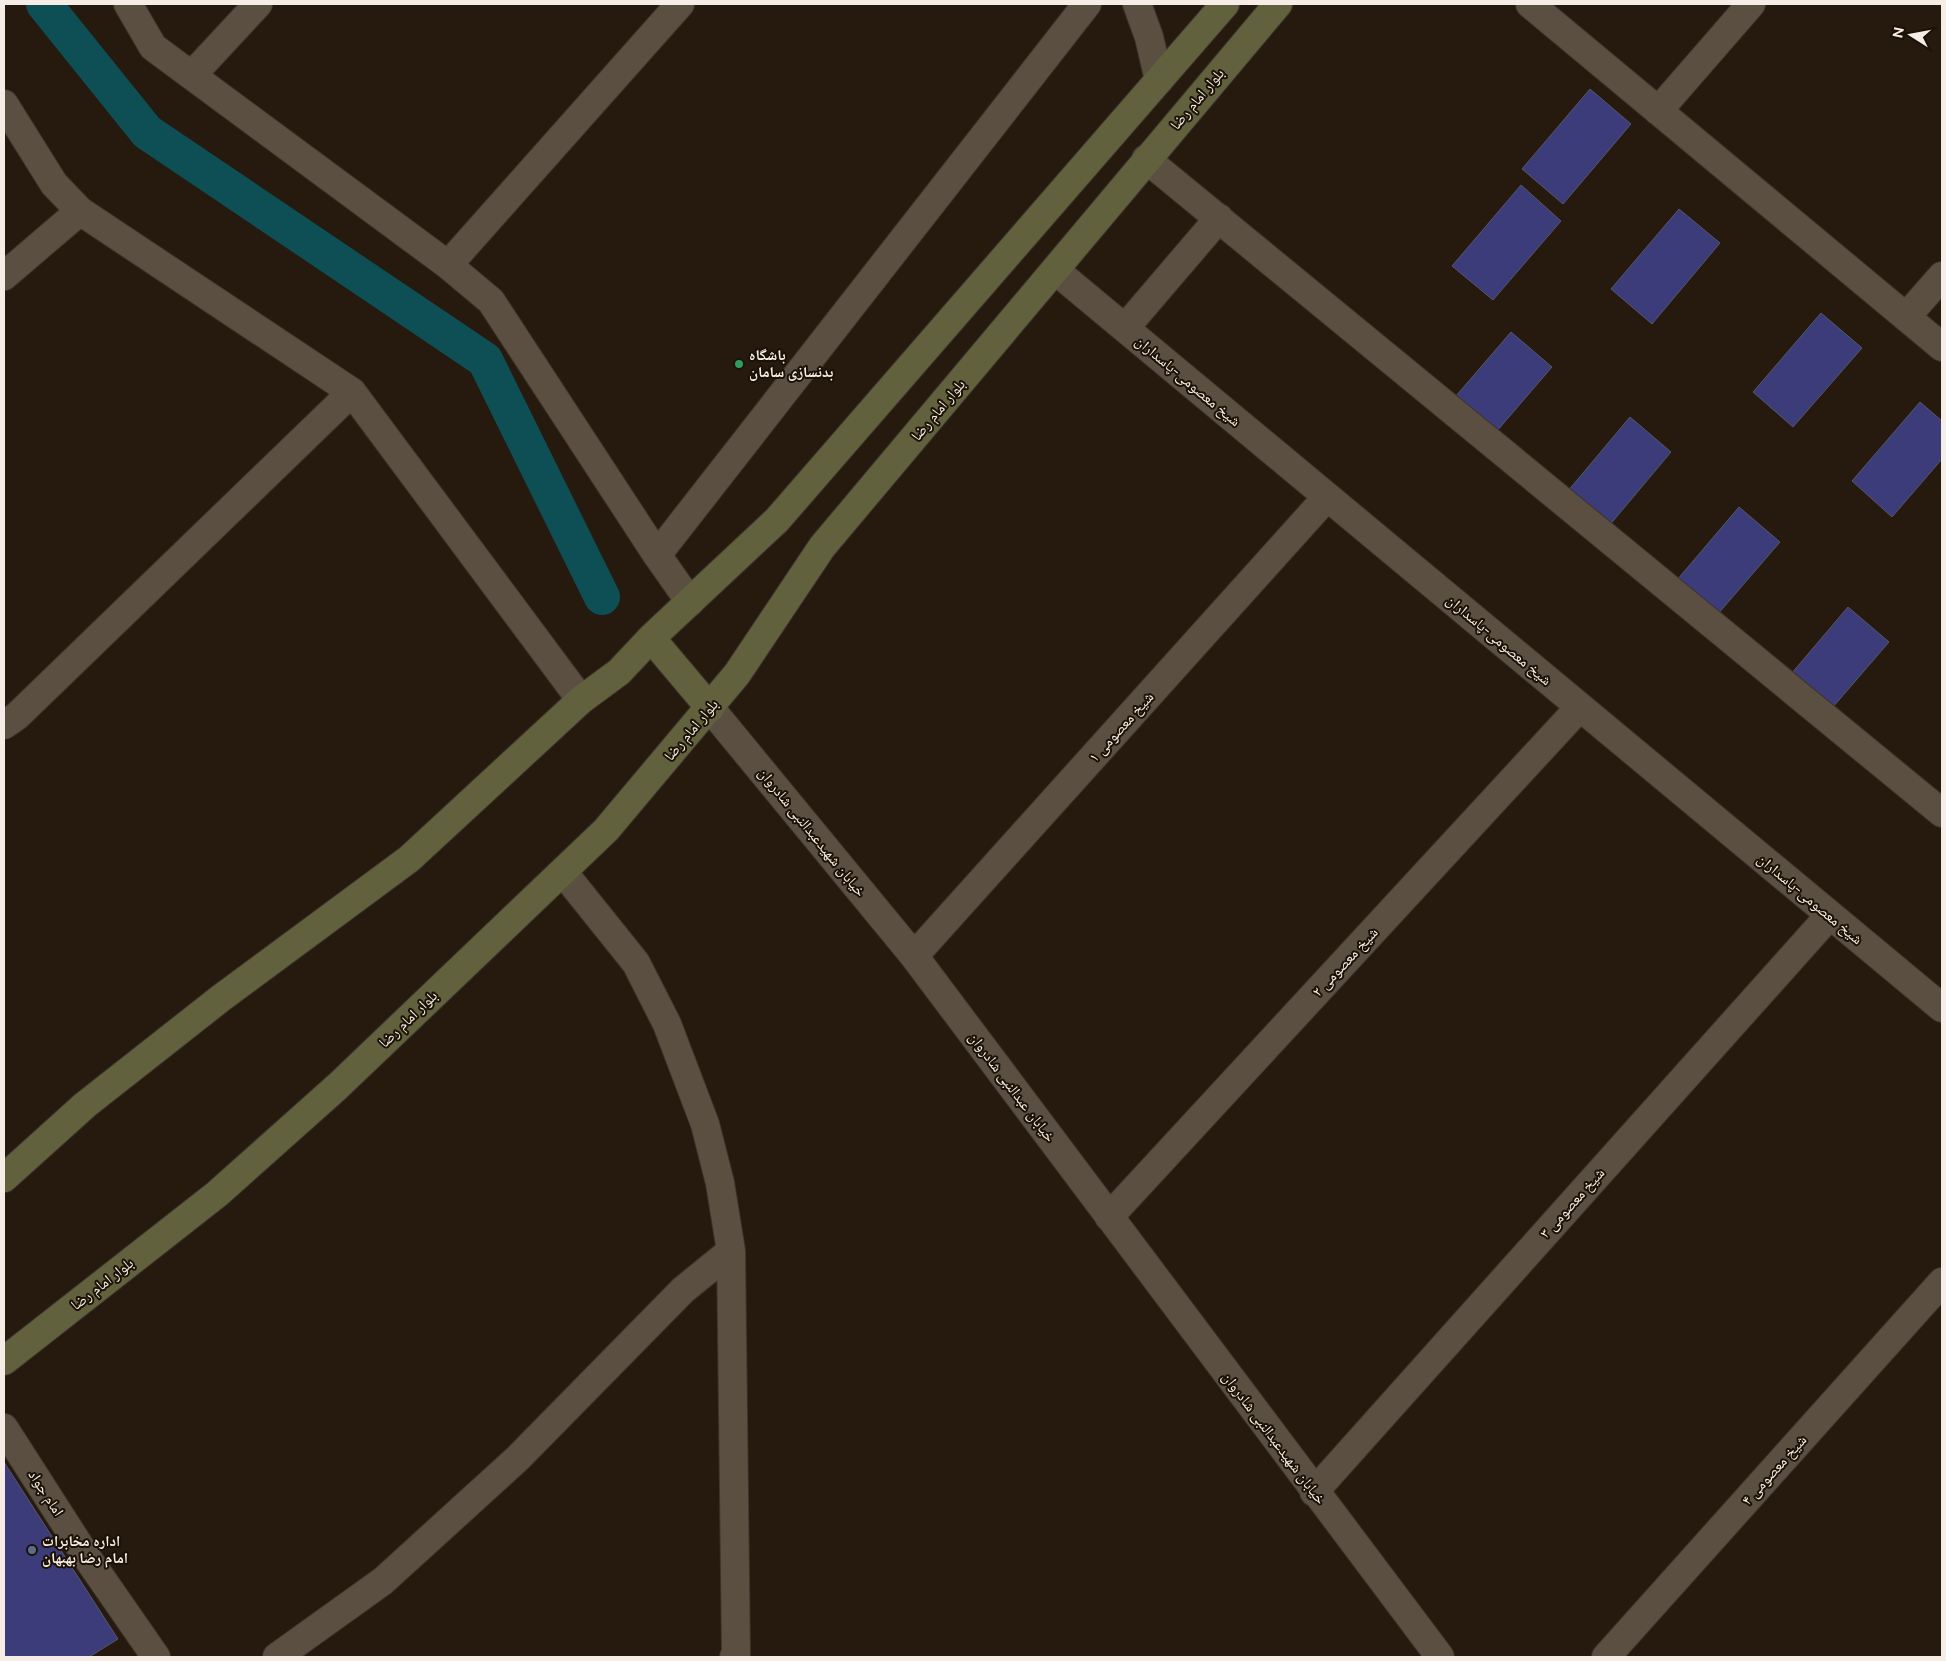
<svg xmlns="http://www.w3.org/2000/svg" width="1946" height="1661" viewBox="0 0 1946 1661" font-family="Figtree,'Noto Naskh Arabic',sans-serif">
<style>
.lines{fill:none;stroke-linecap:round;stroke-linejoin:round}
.canal{stroke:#0d4f55;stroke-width:36}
.building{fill:#3c3c7b;stroke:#555769}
.minor-casing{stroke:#3c342e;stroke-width:30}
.secondary-casing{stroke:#3c342e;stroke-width:30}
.minor{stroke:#5b4f41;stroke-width:28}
.secondary{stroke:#61623d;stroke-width:28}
.leisure-dot{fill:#2e9e5b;stroke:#1b1105;stroke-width:2}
.service-dot{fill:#5c6f8a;stroke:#1b1105;stroke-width:2}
.labels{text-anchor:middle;stroke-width:4;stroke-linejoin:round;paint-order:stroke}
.street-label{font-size:15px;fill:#f6eee6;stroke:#1b1105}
.poi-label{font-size:15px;font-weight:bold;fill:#f6eee6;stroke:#1b1105;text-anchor:start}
</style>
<rect width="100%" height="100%" fill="#251a0d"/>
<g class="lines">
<path class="canal" d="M 44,4 L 147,132 L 485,360 L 602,597"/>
</g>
<path class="building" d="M 1590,89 L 1631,124 L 1563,204 L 1522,169 Z
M 1521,185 L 1561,221 L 1493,300 L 1452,266 Z
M 1679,209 L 1720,243 L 1652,324 L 1611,289 Z
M 1821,313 L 1862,348 L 1793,427 L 1753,392 Z
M 1511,332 L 1552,367 L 1484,446 L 1443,411 Z
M 1920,402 L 1942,421 L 1942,459 L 1892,517 L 1852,481 Z
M 1630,417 L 1671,452 L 1603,533 L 1562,498 Z
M 1739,507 L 1780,542 L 1711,622 L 1671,587 Z
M 1848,607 L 1889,642 L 1820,722 L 1780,687 Z
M 4,1462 L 118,1639 L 89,1657 L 4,1657 Z"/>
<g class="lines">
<g class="minor-casing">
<path id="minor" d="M 128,4 L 153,47 L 448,265 L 491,301 L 657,555
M 1137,4 L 1149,37 L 1159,80
M 1530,4 L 1942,347
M 192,75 L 258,4
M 4,104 L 54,184 L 80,211 L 352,392 L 581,700
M 1658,111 L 1751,4
M 1146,159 L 1942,813
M 448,265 L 680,4
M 1056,271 L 1942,1008
M 4,276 L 80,211
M 1906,317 L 1942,276
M 1125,328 L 1219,218
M 690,602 L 657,555 L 1087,4
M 710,708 L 914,956 L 1440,1657
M 4,725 L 17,716 L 352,392
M 914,956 L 1327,497
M 1109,1217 L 1580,707
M 731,1251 L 736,1655 L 734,1657
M 4,1428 L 88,1559 L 156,1657
M 1314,1492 L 1830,915
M 277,1657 L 383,1581 L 518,1458 L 683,1290 L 731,1251 L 720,1183 L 705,1124 L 667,1024 L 636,963 L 563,872
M 1606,1657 L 1942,1282"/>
</g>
<g class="secondary-casing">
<path id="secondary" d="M 651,638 L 710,708
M 4,1178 L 85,1105 L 221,998 L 409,859 L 581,700 L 619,672 L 651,638 L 777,520 L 1225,4
M 4,1361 L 217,1194 L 338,1086 L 606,830 L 737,674 L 822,547 L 1278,4"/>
</g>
<use href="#minor" class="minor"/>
<use href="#secondary" class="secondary"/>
</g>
<circle class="leisure-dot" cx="739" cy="364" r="5"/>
<circle class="service-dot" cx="32" cy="1550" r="5"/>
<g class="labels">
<g class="street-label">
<text transform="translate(1197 99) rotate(-50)" y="5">بلوار امام رضا</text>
<text transform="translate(1188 381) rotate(40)" y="5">شیخ معصومی-پاسداران</text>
<text transform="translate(938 410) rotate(-50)" y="5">بلوار امام رضا</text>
<text transform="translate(1499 640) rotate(40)" y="5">شیخ معصومی-پاسداران</text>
<text transform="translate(1121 727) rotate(-48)" y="5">شیخ معصومی ١</text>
<text transform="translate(691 730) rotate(-50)" y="5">بلوار امام رضا</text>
<text transform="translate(812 832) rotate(51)" y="5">خیابان شهیدعبدالنبی شادروان</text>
<text transform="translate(1810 899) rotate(40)" y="5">شیخ معصومی-پاسداران</text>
<text transform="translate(1345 962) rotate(-47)" y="5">شیخ معصومی ٢</text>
<text transform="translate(408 1019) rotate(-44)" y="5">بلوار امام رضا</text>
<text transform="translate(1012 1087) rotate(53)" y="5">خیابان عبدالنبی شادروان</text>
<text transform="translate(1572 1203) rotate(-48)" y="5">شیخ معصومی ٣</text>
<text transform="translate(102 1284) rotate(-38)" y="5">بلوار امام رضا</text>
<text transform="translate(1274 1438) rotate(53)" y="5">خیابان شهیدعبدالنبی شادروان</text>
<text transform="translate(1774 1470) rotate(-48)" y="5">شیخ معصومی ۴</text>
<text transform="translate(46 1493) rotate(57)" y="5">امام جواد</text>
</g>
<g class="poi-label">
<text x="749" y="360">باشگاه<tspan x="749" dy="17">بدنسازی سامان</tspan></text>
<text x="42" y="1546">اداره مخابرات<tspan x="42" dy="17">امام رضا بهبهان</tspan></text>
</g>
</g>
<rect width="1946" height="1661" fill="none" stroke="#f6eee6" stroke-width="10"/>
<g transform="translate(1911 35) rotate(281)" stroke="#1b1105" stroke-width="4" paint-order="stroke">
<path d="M0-4L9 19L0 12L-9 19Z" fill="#f6eee6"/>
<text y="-8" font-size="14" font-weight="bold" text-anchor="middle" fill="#f6eee6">N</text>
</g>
</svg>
